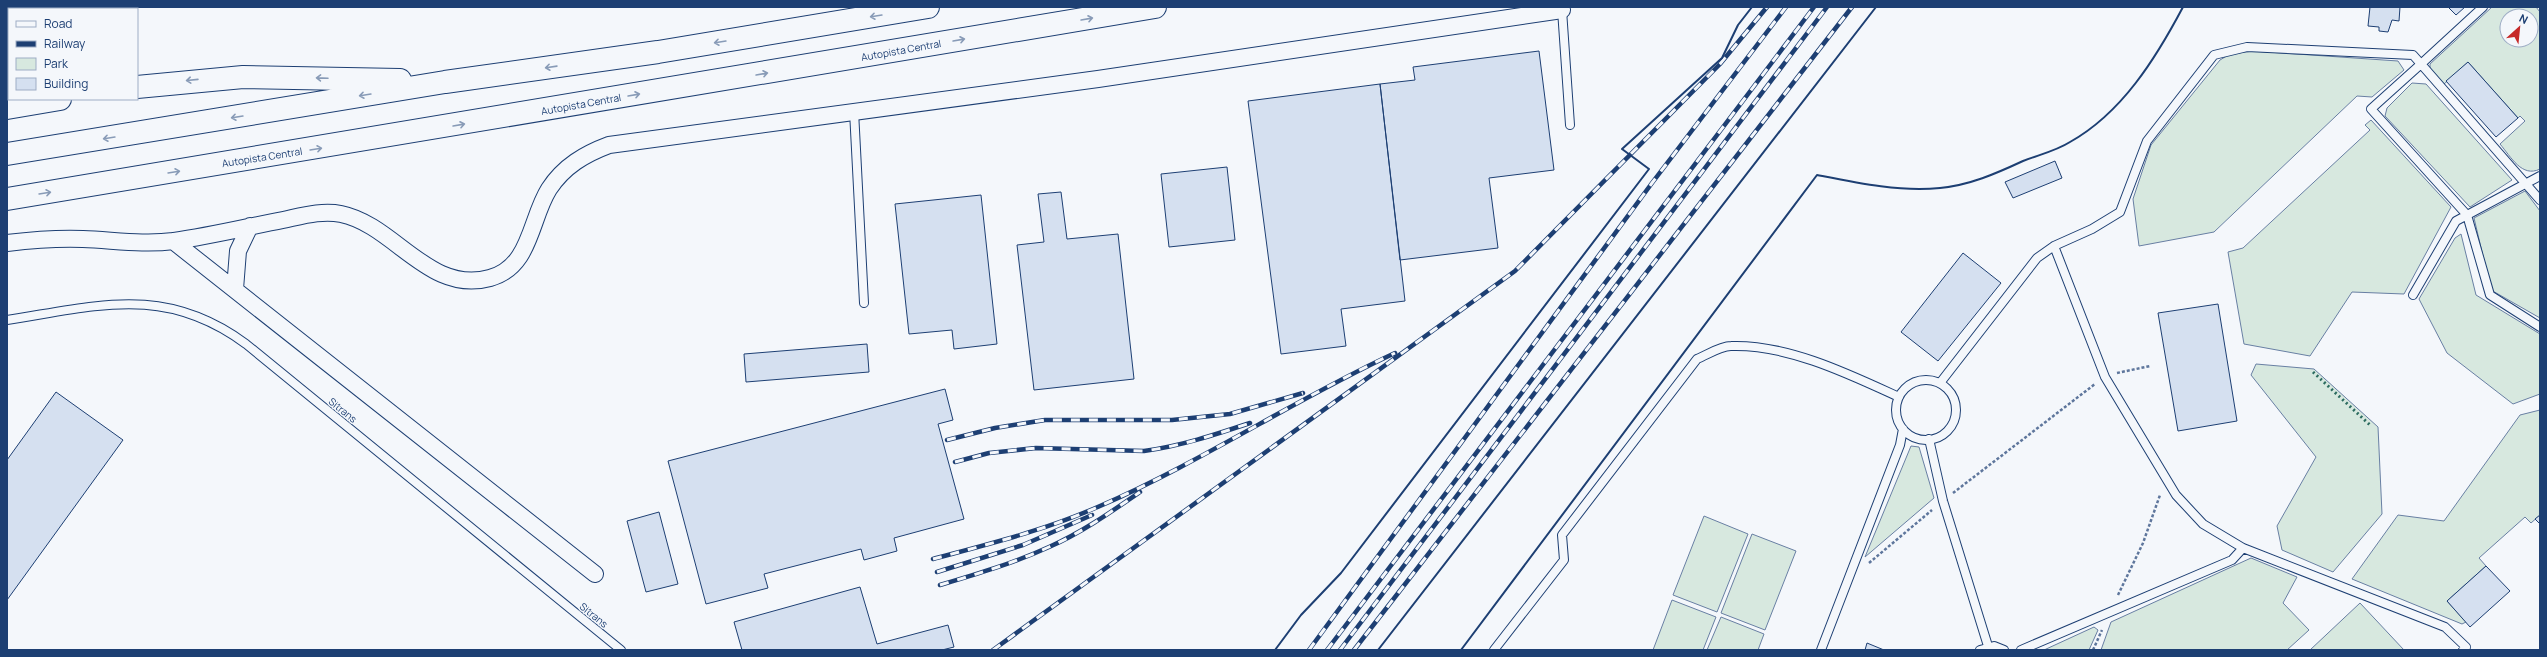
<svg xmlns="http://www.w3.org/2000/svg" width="2547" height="657" viewBox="0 0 2547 657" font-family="Manrope,sans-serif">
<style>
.green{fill:#d7e8df;stroke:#687fa3;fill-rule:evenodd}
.building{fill:#d5e0f0;stroke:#1d3f73}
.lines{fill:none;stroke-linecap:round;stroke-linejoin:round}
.service-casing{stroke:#1d3f73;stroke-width:10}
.minor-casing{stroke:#1d3f73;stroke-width:18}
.motorway-casing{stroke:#1d3f73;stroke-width:24}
.path{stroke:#5e769c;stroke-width:2.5;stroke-dasharray:3 2;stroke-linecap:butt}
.service{stroke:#f4f7fb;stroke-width:8}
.minor{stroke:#f4f7fb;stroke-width:16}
.motorway{stroke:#f4f7fb;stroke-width:22}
.rail-casing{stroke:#1d3f73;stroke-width:4.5}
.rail{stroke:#f4f7fb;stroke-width:3;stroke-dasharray:9;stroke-linecap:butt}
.hedge{stroke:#2c6c60;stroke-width:3;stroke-dasharray:2 3;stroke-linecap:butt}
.wall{stroke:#1d3f73;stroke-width:2}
.oneway{stroke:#889bb7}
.labels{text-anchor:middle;stroke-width:3;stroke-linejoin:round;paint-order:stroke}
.street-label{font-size:10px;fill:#1d3f73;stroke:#f4f7fb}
</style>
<rect width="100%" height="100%" fill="#f4f7fb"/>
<path class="green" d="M 2492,7 L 2536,7 L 2540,12 L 2540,169 C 2522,178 2511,157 2500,144 L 2525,121 L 2520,116 L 2518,118 L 2468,62 L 2443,85 L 2430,71 L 2430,64 ZM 2507,16 L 2531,16 L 2531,40 L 2507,40 Z
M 2253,51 L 2398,61 L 2404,70 L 2372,97 L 2357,96 L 2214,232 L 2139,246 L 2133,199 L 2151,145 L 2220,60 L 2230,54 Z
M 2412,83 L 2426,84 L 2512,180 L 2470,207 L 2385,116 L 2387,108 Z
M 2371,120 L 2451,207 L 2404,294 L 2352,292 L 2310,356 L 2244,344 L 2228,252 L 2243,248 L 2370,130 L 2365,125 Z
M 2525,191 L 2540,211 L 2540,318 L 2491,290 L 2474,218 Z
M 2461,234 L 2476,295 L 2540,334 L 2540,394 L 2513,404 L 2447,353 L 2419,299 L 2455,238 Z
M 2256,364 L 2314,369 L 2378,427 L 2382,514 L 2333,572 L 2282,550 L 2277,526 L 2316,457 L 2251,375 Z
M 2540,410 L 2540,515 L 2531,523 L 2525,517 L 2479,558 L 2486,566 L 2447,601 L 2466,622 L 2462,624 L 2352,579 L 2398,515 L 2444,521 L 2520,415 Z
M 1911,446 L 1919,447 L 1934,498 L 1865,557 Z
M 1704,516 L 1748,534 L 1717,612 L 1673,595 Z
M 1752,534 L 1796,551 L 1765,630 L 1721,613 Z
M 2251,558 L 2297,577 L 2283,603 L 2309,630 L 2287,650 L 2101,650 L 2111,622 Z
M 1672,600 L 1716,617 L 1703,650 L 1653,650 Z
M 2360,603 L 2404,650 L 2310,650 Z
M 1721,617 L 1764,634 L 1758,650 L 1707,650 Z
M 2094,627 L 2098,630 L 2089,650 L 2044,650 Z"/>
<path class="building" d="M 2370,7 L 2400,7 L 2399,21 L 2392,20 L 2388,32 L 2379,31 L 2379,27 L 2368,26 Z
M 2448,7 L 2465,7 L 2456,15 Z
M 1539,51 L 1554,170 L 1489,178 L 1498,248 L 1400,260 L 1380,84 L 1415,80 L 1413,67 Z
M 2468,62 L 2518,118 L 2496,137 L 2446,81 Z
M 1380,84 L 1405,301 L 1341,309 L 1346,346 L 1281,354 L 1248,101 Z
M 2055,161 L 2062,178 L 2013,198 L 2005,182 Z
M 1227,167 L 1235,240 L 1169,247 L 1161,174 Z
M 1061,192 L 1067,239 L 1118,234 L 1134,379 L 1034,390 L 1017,245 L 1044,242 L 1038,194 Z
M 981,195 L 997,344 L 954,349 L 952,330 L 909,334 L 895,204 Z
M 1963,253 L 2001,283 L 1938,361 L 1901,332 Z
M 2218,304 L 2237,421 L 2178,431 L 2158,313 Z
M 867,344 L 869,372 L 746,382 L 744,354 Z
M 945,389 L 953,420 L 938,424 L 964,519 L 894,538 L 897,551 L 864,560 L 861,549 L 764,574 L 768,588 L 706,604 L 668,461 Z
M 56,392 L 123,440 L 7,600 L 7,460 Z
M 659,512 L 678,584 L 646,592 L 627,521 Z
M 2540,515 L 2540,524 L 2535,519 Z
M 2486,566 L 2510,591 L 2470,627 L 2447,601 Z
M 860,587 L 877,644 L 948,625 L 954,647 L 942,650 L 742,650 L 734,622 Z
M 1867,643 L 1884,650 L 1865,650 Z"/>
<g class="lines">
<g class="service-casing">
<path id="service" d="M 1562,10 L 1570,125
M 854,111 L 864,303
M 2540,200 L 2421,64 L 2371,109 L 2467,215 L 2490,295 L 2540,327
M 2054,246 L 2105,377 L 2176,495 L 2203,524 L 2243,548 L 2445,627 L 2466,647 L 2463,650
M 2413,295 L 2456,221 L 2540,176
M 7,320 C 98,306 165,284 246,344 L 621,650
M1896 410a30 30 0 1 1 60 0a30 30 0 1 1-60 0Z
M 1940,383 L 2037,258 L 2054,246 L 2092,229 L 2120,212 L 2147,141 L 2214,55 L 2247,47 L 2413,55 L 2421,64 L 2483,7
M 1929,439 L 1943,501 L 1988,646
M 1494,650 L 1564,560 L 1562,535 L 1697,359 C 1707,355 1720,346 1731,346 C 1787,344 1849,374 1899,397
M 1821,650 L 1900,445 L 1903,429
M 1980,650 L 1994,646 L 2004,650
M 2021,650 L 2232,560 L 2243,548"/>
</g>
<g class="minor-casing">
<path id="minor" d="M 173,241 L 595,574
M 7,243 C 32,240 58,238 83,239 C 113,240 143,245 174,241 C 210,236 247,227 283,220 C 302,216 322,210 341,214 C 395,225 429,295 490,278 C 531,267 530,219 549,189 C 564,166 585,154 609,145 L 1098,79 L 1562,10
M 235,289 L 238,251 L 250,226"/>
</g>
<g class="motorway-casing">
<path id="motorway" d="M 137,87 L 243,77 L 400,80
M 7,108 L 60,99
M 7,154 L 445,82 L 658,52 L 928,7
M 7,199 L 1155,7"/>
</g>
<path class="path" d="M 2117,373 L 2150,366
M 1953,493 L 2095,384
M 1869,563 L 1932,510
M 2118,595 L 2143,543 L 2160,495
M 2093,650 L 2102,630"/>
<use href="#service" class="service"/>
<use href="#minor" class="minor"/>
<use href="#motorway" class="motorway"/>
<g class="rail-casing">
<path id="rail" d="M 947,440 L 995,428 L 1045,420 L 1172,420 L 1230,414 L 1303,393
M 955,462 L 989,453 L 1036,448 L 1144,451 C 1181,446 1214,435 1250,423
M 933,559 C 989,544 1046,530 1100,506 C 1201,462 1294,400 1395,353
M 937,572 L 1023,545 L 1092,515
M 940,585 C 977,574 1014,563 1049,547 C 1081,533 1111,512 1140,492
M 993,650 L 1515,271 L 1720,64 L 1767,7
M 1309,650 L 1652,183 L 1786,7
M 1327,650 L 1814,7
M 1340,650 L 1827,7
M 1354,650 L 1852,7"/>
</g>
<use href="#rail" class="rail"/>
<path class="hedge" d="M 2313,372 L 2370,425"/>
<path class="wall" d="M 1275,650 L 1301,615 L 1341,573 L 1649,169 L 1622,149 L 1722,58 L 1738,25 L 1752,7
M 1378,650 L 1876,7
M 1461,650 L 1817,175 C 1857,183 1899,192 1940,188 C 1970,185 1995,174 2023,161 C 2038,155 2056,151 2070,142 C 2122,113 2156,58 2183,7"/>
</g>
<defs><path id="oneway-shaft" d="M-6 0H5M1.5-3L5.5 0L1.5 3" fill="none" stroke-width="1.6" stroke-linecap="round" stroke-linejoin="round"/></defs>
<g class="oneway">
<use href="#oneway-shaft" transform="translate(876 16) rotate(171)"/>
<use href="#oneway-shaft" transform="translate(1087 19) rotate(-10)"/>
<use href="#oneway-shaft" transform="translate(959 40) rotate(-10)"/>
<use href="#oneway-shaft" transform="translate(720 42) rotate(171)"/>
<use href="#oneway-shaft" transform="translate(551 67) rotate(172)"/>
<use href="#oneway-shaft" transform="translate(762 74) rotate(-10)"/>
<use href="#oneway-shaft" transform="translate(322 78) rotate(-178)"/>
<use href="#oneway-shaft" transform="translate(192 80) rotate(174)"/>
<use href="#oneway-shaft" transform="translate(365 95) rotate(171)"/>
<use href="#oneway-shaft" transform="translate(634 95) rotate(-10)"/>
<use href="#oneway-shaft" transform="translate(237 117) rotate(171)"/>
<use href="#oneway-shaft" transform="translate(459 125) rotate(-10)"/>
<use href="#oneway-shaft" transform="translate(109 138) rotate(171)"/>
<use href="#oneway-shaft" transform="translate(316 149) rotate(-9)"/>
<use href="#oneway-shaft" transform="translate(174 172) rotate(-9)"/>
<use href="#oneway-shaft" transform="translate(45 193) rotate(-9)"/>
</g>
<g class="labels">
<g class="street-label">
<text transform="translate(901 50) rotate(-10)" y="4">Autopista Central</text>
<text transform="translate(581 104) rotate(-10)" y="4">Autopista Central</text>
<text transform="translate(262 157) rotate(-9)" y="4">Autopista Central</text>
<text transform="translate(343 410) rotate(39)" y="4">Sitrans</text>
<text transform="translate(594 615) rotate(39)" y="4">Sitrans</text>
</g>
</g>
<rect width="2547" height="657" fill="none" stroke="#1d3f73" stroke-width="16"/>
<rect x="8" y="8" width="130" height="92" fill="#f4f7fb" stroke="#9eadc5"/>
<rect x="16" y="21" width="20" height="6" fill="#f4f7fb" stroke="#9eadc5"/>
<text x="44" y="28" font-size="12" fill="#1d3f73">Road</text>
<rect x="16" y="41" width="20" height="6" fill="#1d3f73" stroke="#9eadc5"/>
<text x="44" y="48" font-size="12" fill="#1d3f73">Railway</text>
<rect x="16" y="58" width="20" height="12" fill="#d7e8df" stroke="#9eadc5"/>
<text x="44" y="68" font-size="12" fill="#1d3f73">Park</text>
<rect x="16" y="78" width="20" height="12" fill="#d5e0f0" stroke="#9eadc5"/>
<text x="44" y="88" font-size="12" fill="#1d3f73">Building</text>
<g transform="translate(2519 28) rotate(27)"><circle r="19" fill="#f4f7fb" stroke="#9eadc5"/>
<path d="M0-3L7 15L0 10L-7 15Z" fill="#c62828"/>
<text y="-6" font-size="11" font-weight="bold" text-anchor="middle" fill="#1d3f73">N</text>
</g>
</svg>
